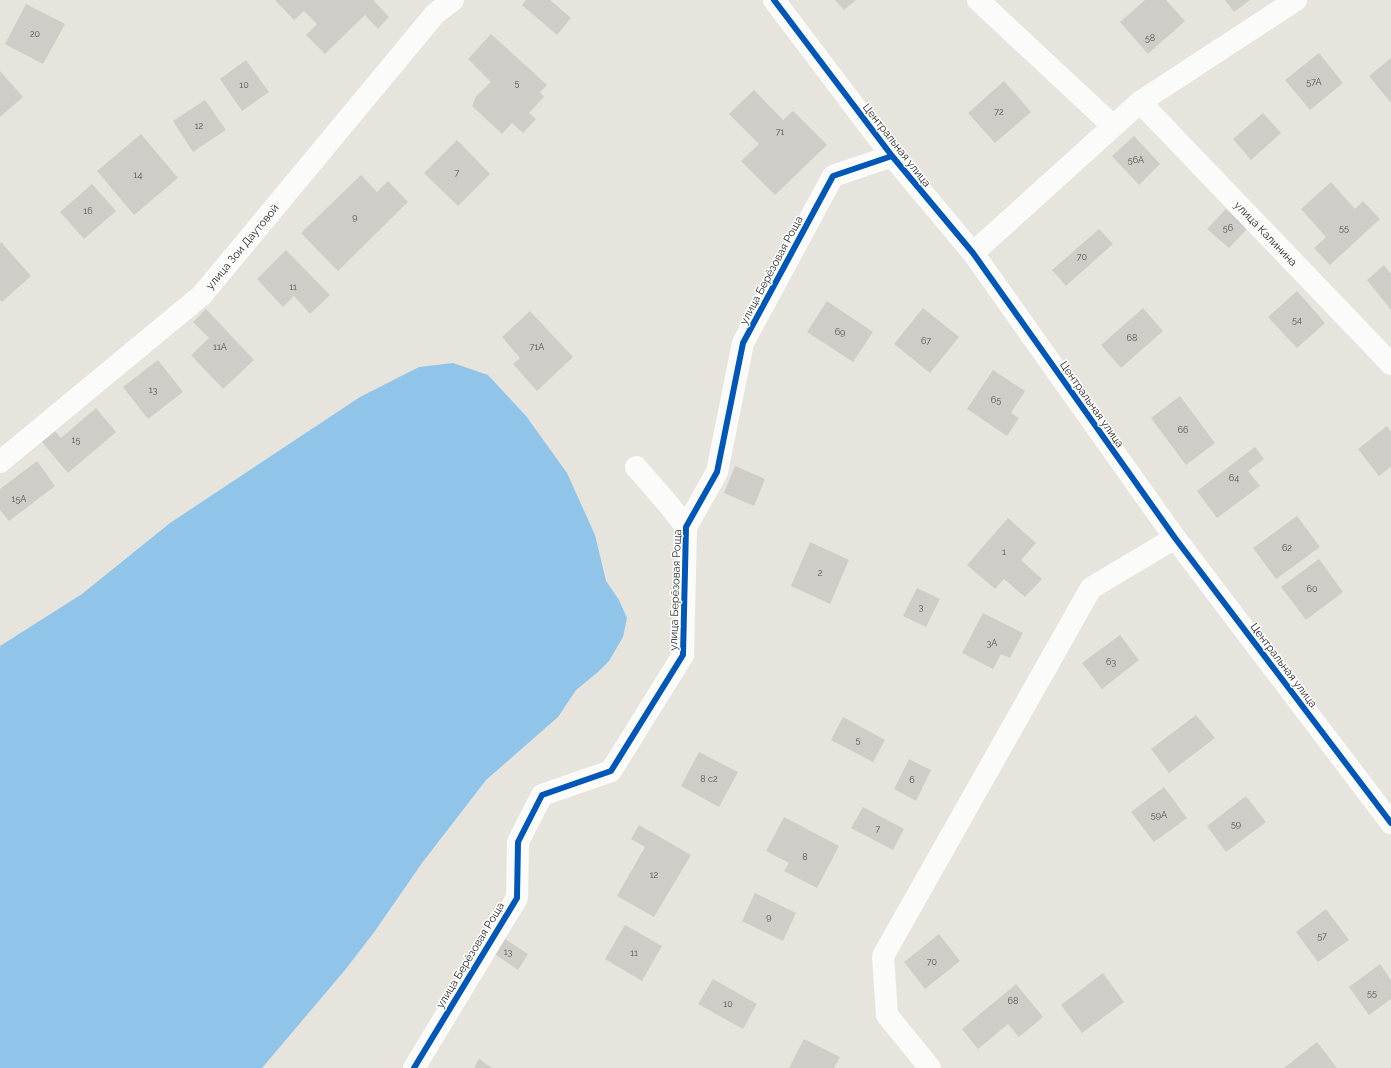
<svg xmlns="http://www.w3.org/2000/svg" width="1391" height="1068" viewBox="0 0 1391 1068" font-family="Raleway,sans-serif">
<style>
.water{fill:#90c4e9}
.building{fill:#d0cdc8}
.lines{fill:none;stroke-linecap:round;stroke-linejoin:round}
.minor{stroke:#fbfbfa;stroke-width:22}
.cycleway-casing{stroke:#fff;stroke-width:8}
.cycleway{stroke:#0057b8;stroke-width:6}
.labels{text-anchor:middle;stroke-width:3;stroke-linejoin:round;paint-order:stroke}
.number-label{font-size:9px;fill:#535251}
.street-label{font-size:11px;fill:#282828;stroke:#fff}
</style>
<rect width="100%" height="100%" fill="#e7e4dd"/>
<path class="water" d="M 453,363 L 488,375 L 526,416 L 567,473 L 595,535 L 606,581 L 619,600 L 627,618 L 623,637 L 609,661 L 598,672 L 576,690 L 558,717 L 486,780 L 422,863 L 375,931 L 345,970 L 262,1068 L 0,1068 L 0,646 L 82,594 L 170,523 L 360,397 L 419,367 Z"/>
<path class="building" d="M 275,0 L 373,0 L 389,17 L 378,29 L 365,15 L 325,54 L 306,35 L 317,24 L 304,11 L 294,20 Z
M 526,0 L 550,0 L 571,18 L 557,35 L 522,5 Z
M 835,0 L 856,0 L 844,10 Z
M 1145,0 L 1166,0 L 1185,21 L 1148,54 L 1120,22 Z
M 1225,0 L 1250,0 L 1234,12 Z
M 26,4 L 65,24 L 43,64 L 5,44 Z
M 491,34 L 547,85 L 540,92 L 544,97 L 529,113 L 536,119 L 523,133 L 512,123 L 502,134 L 472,106 L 476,96 L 491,82 L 468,59 Z
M 1319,53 L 1343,83 L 1310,110 L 1285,80 Z
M 1391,58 L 1391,103 L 1369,76 Z
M 246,60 L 269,92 L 242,111 L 220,79 Z
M 0,71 L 23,97 L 0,117 Z
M 1004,81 L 1031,112 L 995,143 L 968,113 Z
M 754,90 L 783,120 L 793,111 L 827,145 L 775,195 L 741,161 L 759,144 L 729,114 Z
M 205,100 L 226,130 L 193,152 L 173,121 Z
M 1263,113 L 1281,133 L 1251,160 L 1233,139 Z
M 141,134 L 178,178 L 134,215 L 97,171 Z
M 1134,136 L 1160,164 L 1139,185 L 1112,156 Z
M 457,140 L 490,174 L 458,206 L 424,173 Z
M 361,175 L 377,192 L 388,181 L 408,202 L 338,271 L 301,233 Z
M 1331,182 L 1355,209 L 1363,201 L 1380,219 L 1330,265 L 1314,248 L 1326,237 L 1301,209 Z
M 92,184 L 116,211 L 84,239 L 60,212 Z
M 1226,209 L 1248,228 L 1229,248 L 1207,229 Z
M 1099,229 L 1113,244 L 1066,286 L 1052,270 Z
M 1,242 L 31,276 L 2,302 L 0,300 L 0,244 Z
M 286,250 L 330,295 L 310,314 L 294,296 L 283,307 L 257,279 Z
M 1384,265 L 1391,274 L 1391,310 L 1367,280 Z
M 1297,291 L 1325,323 L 1297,348 L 1268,317 Z
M 827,301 L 873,332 L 853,362 L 807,332 Z
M 923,308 L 959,337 L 930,373 L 894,344 Z
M 1143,308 L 1163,331 L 1121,368 L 1101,345 Z
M 206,309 L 254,360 L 223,389 L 191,355 L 209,338 L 193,322 Z
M 530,311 L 573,357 L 537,391 L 513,364 L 520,358 L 502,337 Z
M 158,360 L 183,392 L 148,419 L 123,387 Z
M 993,370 L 1025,391 L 1011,413 L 1019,418 L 1007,436 L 967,409 Z
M 1180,396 L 1215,443 L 1186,465 L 1151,418 Z
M 96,408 L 116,432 L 68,473 L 42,442 L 55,431 L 61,438 Z
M 1387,426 L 1391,432 L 1391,467 L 1379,476 L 1358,449 Z
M 1255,447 L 1264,459 L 1248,471 L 1260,486 L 1217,518 L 1197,491 Z
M 37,461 L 55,486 L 9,521 L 0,510 L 0,489 Z
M 735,466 L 765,479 L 754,506 L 724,493 Z
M 1297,516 L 1320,547 L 1276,579 L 1253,548 Z
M 1008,518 L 1036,543 L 1021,560 L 1042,579 L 1025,597 L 1004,579 L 995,589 L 967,565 Z
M 810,542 L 849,560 L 830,604 L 791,586 Z
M 1319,559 L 1343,592 L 1306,620 L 1281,587 Z
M 917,588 L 940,599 L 926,627 L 903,616 Z
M 983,613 L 1023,633 L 1010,658 L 1001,654 L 993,669 L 962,653 Z
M 1120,635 L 1139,660 L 1102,689 L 1082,663 Z
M 1196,715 L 1215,738 L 1169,773 L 1151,749 Z
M 843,717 L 885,740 L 873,762 L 831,740 Z
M 699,752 L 738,772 L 719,807 L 681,786 Z
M 909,759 L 931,770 L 916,801 L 894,789 Z
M 1164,787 L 1187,818 L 1154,842 L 1131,812 Z
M 1246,796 L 1266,822 L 1226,852 L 1207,826 Z
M 863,807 L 904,829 L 893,850 L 851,828 Z
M 784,817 L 839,846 L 817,888 L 784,871 L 789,863 L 766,851 Z
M 639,825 L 691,855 L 654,917 L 617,896 L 645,847 L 631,839 Z
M 755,893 L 796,913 L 783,941 L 742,921 Z
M 1326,909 L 1349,940 L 1318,962 L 1296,932 Z
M 625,925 L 662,946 L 642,981 L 605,959 Z
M 939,934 L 960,961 L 925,989 L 904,962 Z
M 499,935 L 528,954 L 518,970 L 489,950 Z
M 1380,964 L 1391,980 L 1391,999 L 1369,1015 L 1349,987 Z
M 1103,973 L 1124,1002 L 1082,1033 L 1061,1005 Z
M 713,979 L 757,1004 L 743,1029 L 698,1004 Z
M 1016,984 L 1043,1017 L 1019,1037 L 1008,1024 L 978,1049 L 962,1029 Z
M 804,1039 L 840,1057 L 834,1068 L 789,1068 Z
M 1317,1042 L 1337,1068 L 1284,1068 Z
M 479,1059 L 492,1068 L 474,1068 Z"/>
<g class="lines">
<g class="minor">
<path d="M 774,0 L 892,156 L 973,253 L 1175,538 L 1391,823"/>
<path d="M 978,0 L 1113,126"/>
<path id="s1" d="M 1140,102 L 1391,364"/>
<path d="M 973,253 L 1140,102 L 1296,0"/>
<path id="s2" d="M 0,462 L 202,295 L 435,14 L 453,0"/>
<path d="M 636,467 L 669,505 L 686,527"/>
<path d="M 414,1068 L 517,898 L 518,842 L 542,795 L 611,771 L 683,655 L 686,527 L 717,472 L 743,343 L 833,176 L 892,156"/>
<path d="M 930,1068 L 887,1015 L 883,956 L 1091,588 L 1175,538"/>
</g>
<g class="cycleway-casing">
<path id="cycleway" d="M 774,0 L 892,156 L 973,253 L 1175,538 L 1391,823
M 414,1068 L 517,898 L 518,842 L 542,795 L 611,771 L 683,655 L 686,527 L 717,472 L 743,343 L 833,176 L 892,156"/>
</g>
<use href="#cycleway" class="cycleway"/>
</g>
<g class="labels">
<g class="number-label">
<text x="35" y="37">20</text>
<text x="1150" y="41">58</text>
<text x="1314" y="85">57А</text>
<text x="517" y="86">5</text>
<text x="244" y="88">10</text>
<text x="999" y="115">72</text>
<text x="199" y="129">12</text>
<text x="780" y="135">71</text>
<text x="1136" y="163">56А</text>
<text x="457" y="176">7</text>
<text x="138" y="178">14</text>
<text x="88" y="214">16</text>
<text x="355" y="220">9</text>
<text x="1228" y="231">56</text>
<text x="1344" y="231">55</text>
<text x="1082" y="260">70</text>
<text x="293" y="290">11</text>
<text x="1297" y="323">54</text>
<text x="840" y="335">69</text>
<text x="1132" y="341">68</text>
<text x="926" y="344">67</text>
<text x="220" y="350">11А</text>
<text x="537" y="350">71А</text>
<text x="153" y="393">13</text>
<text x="996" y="403">65</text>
<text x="1183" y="433">66</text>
<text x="76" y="443">15</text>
<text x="1234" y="481">64</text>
<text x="19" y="502">15А</text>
<text x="1287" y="551">62</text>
<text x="1004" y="555">1</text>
<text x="820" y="576">2</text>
<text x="1312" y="592">60</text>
<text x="921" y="610">3</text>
<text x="992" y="646">3А</text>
<text x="1111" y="665">63</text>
<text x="858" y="743">5</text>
<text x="709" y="782">8 с2</text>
<text x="912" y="783">6</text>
<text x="1159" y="818">59А</text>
<text x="1236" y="827">59</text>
<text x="878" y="832">7</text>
<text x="805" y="860">8</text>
<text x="654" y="878">12</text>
<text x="769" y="920">9</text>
<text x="1322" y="939">57</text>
<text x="508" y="955">13</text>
<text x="634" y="956">11</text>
<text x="932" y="965">70</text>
<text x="1372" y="996">55</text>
<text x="1013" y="1004">68</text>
<text x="728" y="1007">10</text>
</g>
<g class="street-label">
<text transform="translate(897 145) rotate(52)" y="4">Центральная улица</text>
<text dy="4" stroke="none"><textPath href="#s1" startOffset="182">улица Калинина</textPath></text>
<text dy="4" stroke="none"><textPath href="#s2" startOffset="325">улица Зои Даутовой</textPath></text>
<text transform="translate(771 270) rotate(-62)" y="4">улица Берёзовая Роща</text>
<text transform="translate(1092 404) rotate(55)" y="4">Центральная улица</text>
<text transform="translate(675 590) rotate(-88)" y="4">улица Берёзовая Роща</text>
<text transform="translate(1284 665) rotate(53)" y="4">Центральная улица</text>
<text transform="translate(470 955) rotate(-59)" y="4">улица Берёзовая Роща</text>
</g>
</g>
</svg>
